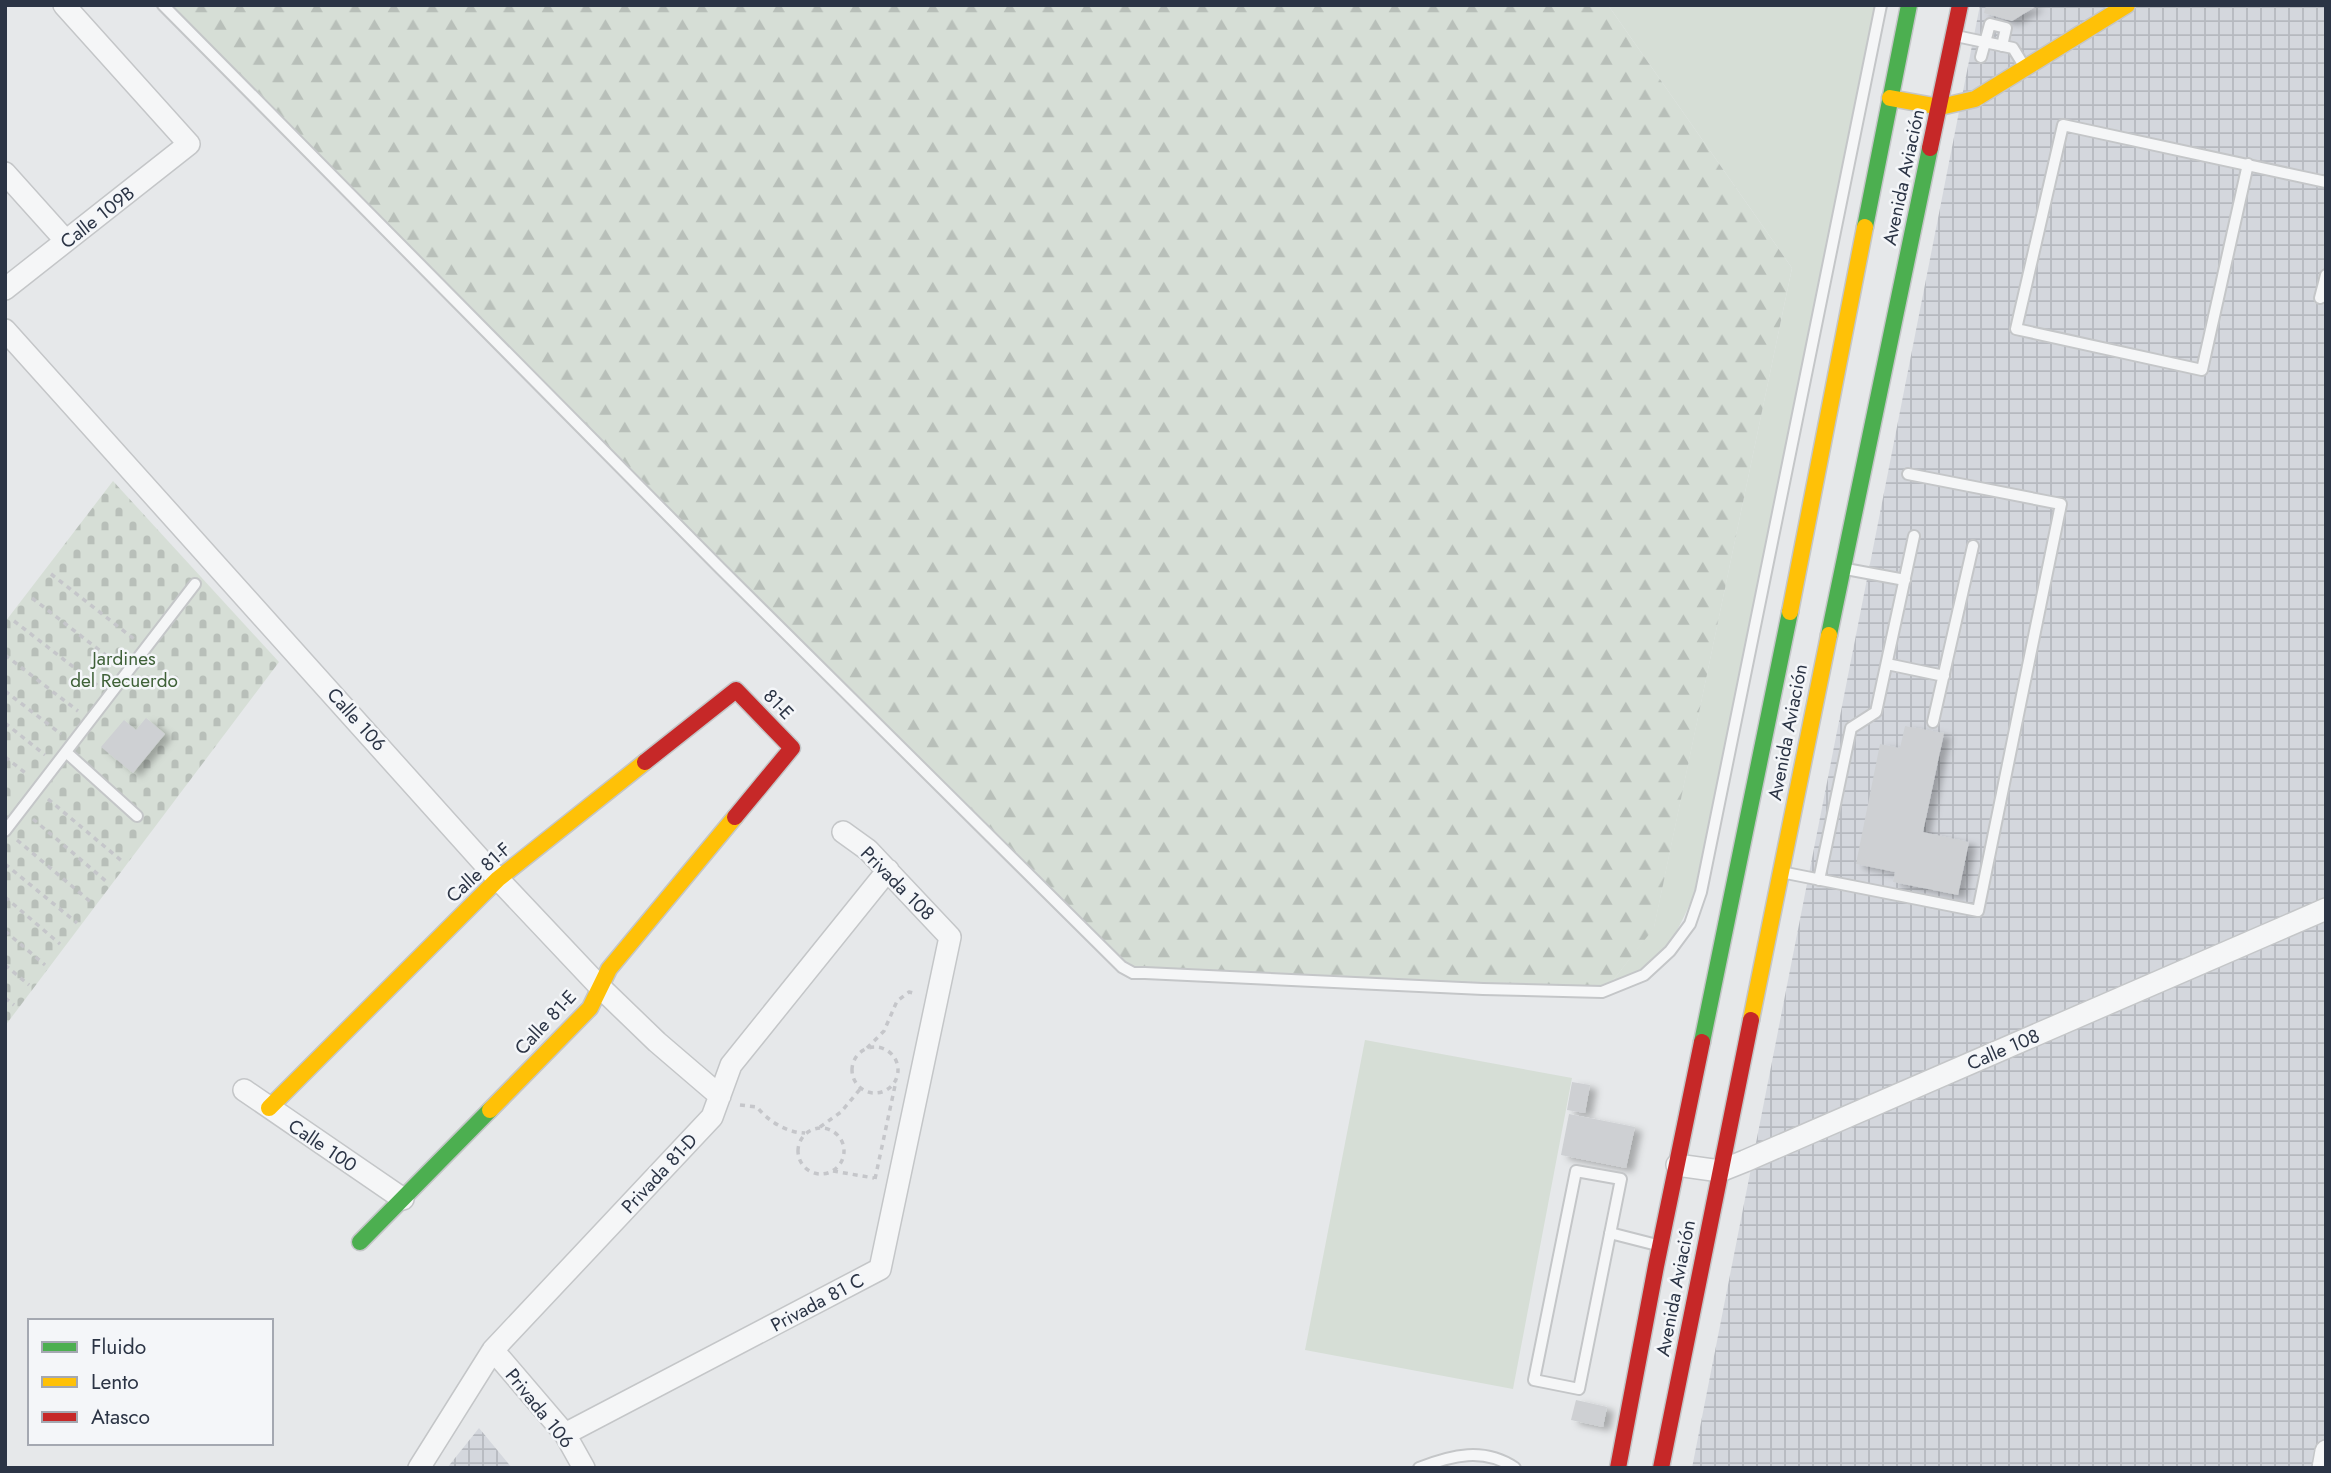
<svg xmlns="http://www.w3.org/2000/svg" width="2331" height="1473" viewBox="0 0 2331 1473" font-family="Jost,sans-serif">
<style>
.industrial{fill:url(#industrial-grid)}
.green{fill:#d6ded6}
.forest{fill:url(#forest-firs)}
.cemetery{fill:url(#cemetery-stones)}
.building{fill:#ced0d3;filter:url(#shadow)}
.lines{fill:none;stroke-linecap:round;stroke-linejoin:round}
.lane-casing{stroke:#c4c6c8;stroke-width:14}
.street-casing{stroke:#c4c6c8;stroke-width:24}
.fast-casing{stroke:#c4c6c8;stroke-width:19}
.slow-casing{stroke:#c4c6c8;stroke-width:19}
.jam-casing{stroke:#c4c6c8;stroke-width:19}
.path{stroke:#c5c6ca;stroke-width:3.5;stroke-dasharray:5 5;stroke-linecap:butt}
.lane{stroke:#f5f6f7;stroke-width:10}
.street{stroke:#f5f6f7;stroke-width:21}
.fast{stroke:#4caf50;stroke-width:16}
.slow{stroke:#ffc107;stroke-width:16}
.jam{stroke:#c62828;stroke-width:16}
.labels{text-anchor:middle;stroke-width:5;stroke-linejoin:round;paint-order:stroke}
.street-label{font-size:19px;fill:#2b3445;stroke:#f4f6f9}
.park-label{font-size:19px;fill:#3f6138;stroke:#f4f6f9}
</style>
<defs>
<pattern id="industrial-grid" width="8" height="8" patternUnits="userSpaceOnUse" patternTransform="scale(1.75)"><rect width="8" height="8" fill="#d4d7dd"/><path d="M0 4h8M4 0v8" fill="none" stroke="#b6b9bf"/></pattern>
<pattern id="forest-firs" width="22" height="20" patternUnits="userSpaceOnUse" patternTransform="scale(1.75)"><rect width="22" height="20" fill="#d6ded6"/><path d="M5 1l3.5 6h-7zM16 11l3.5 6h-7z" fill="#b8bfb9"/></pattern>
<pattern id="cemetery-stones" width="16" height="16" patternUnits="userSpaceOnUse" patternTransform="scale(1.75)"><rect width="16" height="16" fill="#d6ded6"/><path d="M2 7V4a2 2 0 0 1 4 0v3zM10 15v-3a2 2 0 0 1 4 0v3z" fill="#b8bfb9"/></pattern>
<filter id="shadow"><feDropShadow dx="7" dy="4" stdDeviation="3.5" flood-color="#0004"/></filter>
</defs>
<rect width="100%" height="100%" fill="#e6e8ea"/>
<path class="industrial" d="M 1980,5 L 2326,5 L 2326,1468 L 1692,1468 Z
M 479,1428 L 512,1468 L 447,1468 Z"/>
<path class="green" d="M 1608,5 L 1876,5 L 1694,894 C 1674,942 1661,963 1613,984 L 1611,983 L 1654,927 L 1792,268 Z
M 1365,1040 L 1572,1078 L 1513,1389 L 1305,1350 Z"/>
<path class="forest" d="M 169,5 L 1608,5 L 1792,268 L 1654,928 L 1611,983 L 1601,989 L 1133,970 L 1112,957 Z"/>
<path class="cemetery" d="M 113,481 L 279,662 L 5,1026 L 5,622 Z"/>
<path class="building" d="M 1986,5 L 2038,5 L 2012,21 L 1984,13 Z
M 146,718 L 165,734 L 133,773 L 101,747 L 124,720 L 136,730 Z
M 1905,726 L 1944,733 L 1923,832 L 1969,842 L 1958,895 L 1893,882 L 1895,872 L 1856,864 L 1880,744 L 1900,748 Z
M 1572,1082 L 1590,1085 L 1585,1113 L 1567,1110 Z
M 1569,1114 L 1635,1127 L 1626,1168 L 1561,1155 Z
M 1576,1400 L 1607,1407 L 1603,1427 L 1571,1420 Z"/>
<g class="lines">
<g class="lane-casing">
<path id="lane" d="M 163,5 L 720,568 L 1122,967 L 1133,973 L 1145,973 L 1483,989 L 1602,992 L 1644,975 L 1670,951 L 1690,924 L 1701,892 L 1881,5
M 1956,36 L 2013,48 L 2024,66
M 1981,57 L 1990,24 L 2006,28 L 2002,46
M 2248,164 L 2202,370 L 2016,329 L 2063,125 L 2326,182
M 2326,275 L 2320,298 L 2326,295
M 1846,569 L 1905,580
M 1887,664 L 1944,676
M 1933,722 L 1973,546
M 66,752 L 137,816
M 5,831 L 195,584
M 1786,873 L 1978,911 L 2061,504 L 1908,474
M 1819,880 L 1851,728 L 1876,712 L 1914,536
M 1576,1171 L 1621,1179 L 1579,1389 L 1534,1380 Z
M 1610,1233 L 1657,1245
M 1419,1468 C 1452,1455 1484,1447 1515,1468"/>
</g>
<g class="street-casing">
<path id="street" d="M 5,173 L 66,241
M 5,289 L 189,144 L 64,5
M 5,330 L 498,879 L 600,987 L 657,1042 L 720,1096
M 244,1090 L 403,1199
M 1677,1165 L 1720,1171 L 1745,1161 L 2326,909
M 493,1350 L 565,1434 L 584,1468
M 565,1434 L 880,1269 L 950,937 L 868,850 L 843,832
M 419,1468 L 493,1350 L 712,1117 L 731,1065 L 888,870
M 2323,1468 L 2326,1451"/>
</g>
<g class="fast-casing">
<path id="fast" d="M 1865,227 L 1909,5
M 1829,635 L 1930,148
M 1702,1042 L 1790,612
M 360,1242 L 490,1110"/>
</g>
<g class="slow-casing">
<path id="slow" d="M 1890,98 L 1940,107 L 1975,99 L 2127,5
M 1790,612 L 1865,227
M 1751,1020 L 1829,635
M 269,1108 L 498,879 L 645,762
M 490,1110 L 590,1008 L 609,969 L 735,817"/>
</g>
<g class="jam-casing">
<path id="jam" d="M 1930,148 L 1960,5
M 645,762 L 736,690 L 792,748 L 735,817
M 1618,1468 L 1656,1266 L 1702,1042
M 1661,1468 L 1751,1020"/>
</g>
<path class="path" d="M 51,574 L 134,639
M 32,598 L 116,663
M 14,621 L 98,686
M 5,655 L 78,711
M 5,691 L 61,734
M 5,723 L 45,755
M 5,757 L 28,775
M 48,799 L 123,862
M 33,819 L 107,882
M 17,840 L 92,903
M 5,864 L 77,923
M 5,897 L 60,944
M 5,931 L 45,965
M 5,965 L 29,985
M 5,998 L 14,1005
M852 1070a23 23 0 1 1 46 0a23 23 0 1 1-46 0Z
M 867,1048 L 884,1031 L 897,1001 L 909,992 L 917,994
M 740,1105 L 757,1107 C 768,1121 787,1133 805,1133
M 820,1127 L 841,1112 L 861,1088
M798 1151a23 23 0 1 1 46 0a23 23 0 1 1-46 0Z
M 833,1171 L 874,1178
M 875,1179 L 896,1081"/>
<use href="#lane" class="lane"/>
<use href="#street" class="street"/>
<use href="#fast" class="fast"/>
<use href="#slow" class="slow"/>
<use href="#jam" class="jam"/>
</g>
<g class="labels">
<g class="street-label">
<text transform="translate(1903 177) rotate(-78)" y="7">Avenida Aviación</text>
<text transform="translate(97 217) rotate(-38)" y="7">Calle 109B</text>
<text transform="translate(779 704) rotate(46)" y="7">81-E</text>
<text transform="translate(357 719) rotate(48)" y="7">Calle 106</text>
<text transform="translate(1787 732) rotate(-79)" y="7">Avenida Aviación</text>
<text transform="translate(478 872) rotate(-42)" y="7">Calle 81-F</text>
<text transform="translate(898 883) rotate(45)" y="7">Privada 108</text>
<text transform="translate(545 1022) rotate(-47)" y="7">Calle 81-E</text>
<text transform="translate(2003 1049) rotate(-23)" y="7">Calle 108</text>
<text transform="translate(323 1145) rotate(34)" y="7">Calle 100</text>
<text transform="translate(659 1173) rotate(-47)" y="7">Privada 81-D</text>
<text transform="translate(1675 1288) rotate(-79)" y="7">Avenida Aviación</text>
<text transform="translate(817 1302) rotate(-28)" y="7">Privada 81 C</text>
<text transform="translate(540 1408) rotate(51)" y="7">Privada 106</text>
</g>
<g class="park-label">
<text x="124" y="665">Jardines<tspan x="124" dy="22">del Recuerdo</tspan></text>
</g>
</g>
<rect width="2331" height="1473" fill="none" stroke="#2b3445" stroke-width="14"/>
<rect x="28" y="1319" width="245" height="126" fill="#f4f6f9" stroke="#a4a8b1" stroke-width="2"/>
<rect x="42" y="1342" width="35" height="10" fill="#4caf50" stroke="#a4a8b1" stroke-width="2"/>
<text x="91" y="1354" font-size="21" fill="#2b3445">Fluido</text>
<rect x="42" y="1377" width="35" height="10" fill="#ffc107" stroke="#a4a8b1" stroke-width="2"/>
<text x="91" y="1389" font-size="21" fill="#2b3445">Lento</text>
<rect x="42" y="1412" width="35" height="10" fill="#c62828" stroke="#a4a8b1" stroke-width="2"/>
<text x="91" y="1424" font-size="21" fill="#2b3445">Atasco</text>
</svg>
